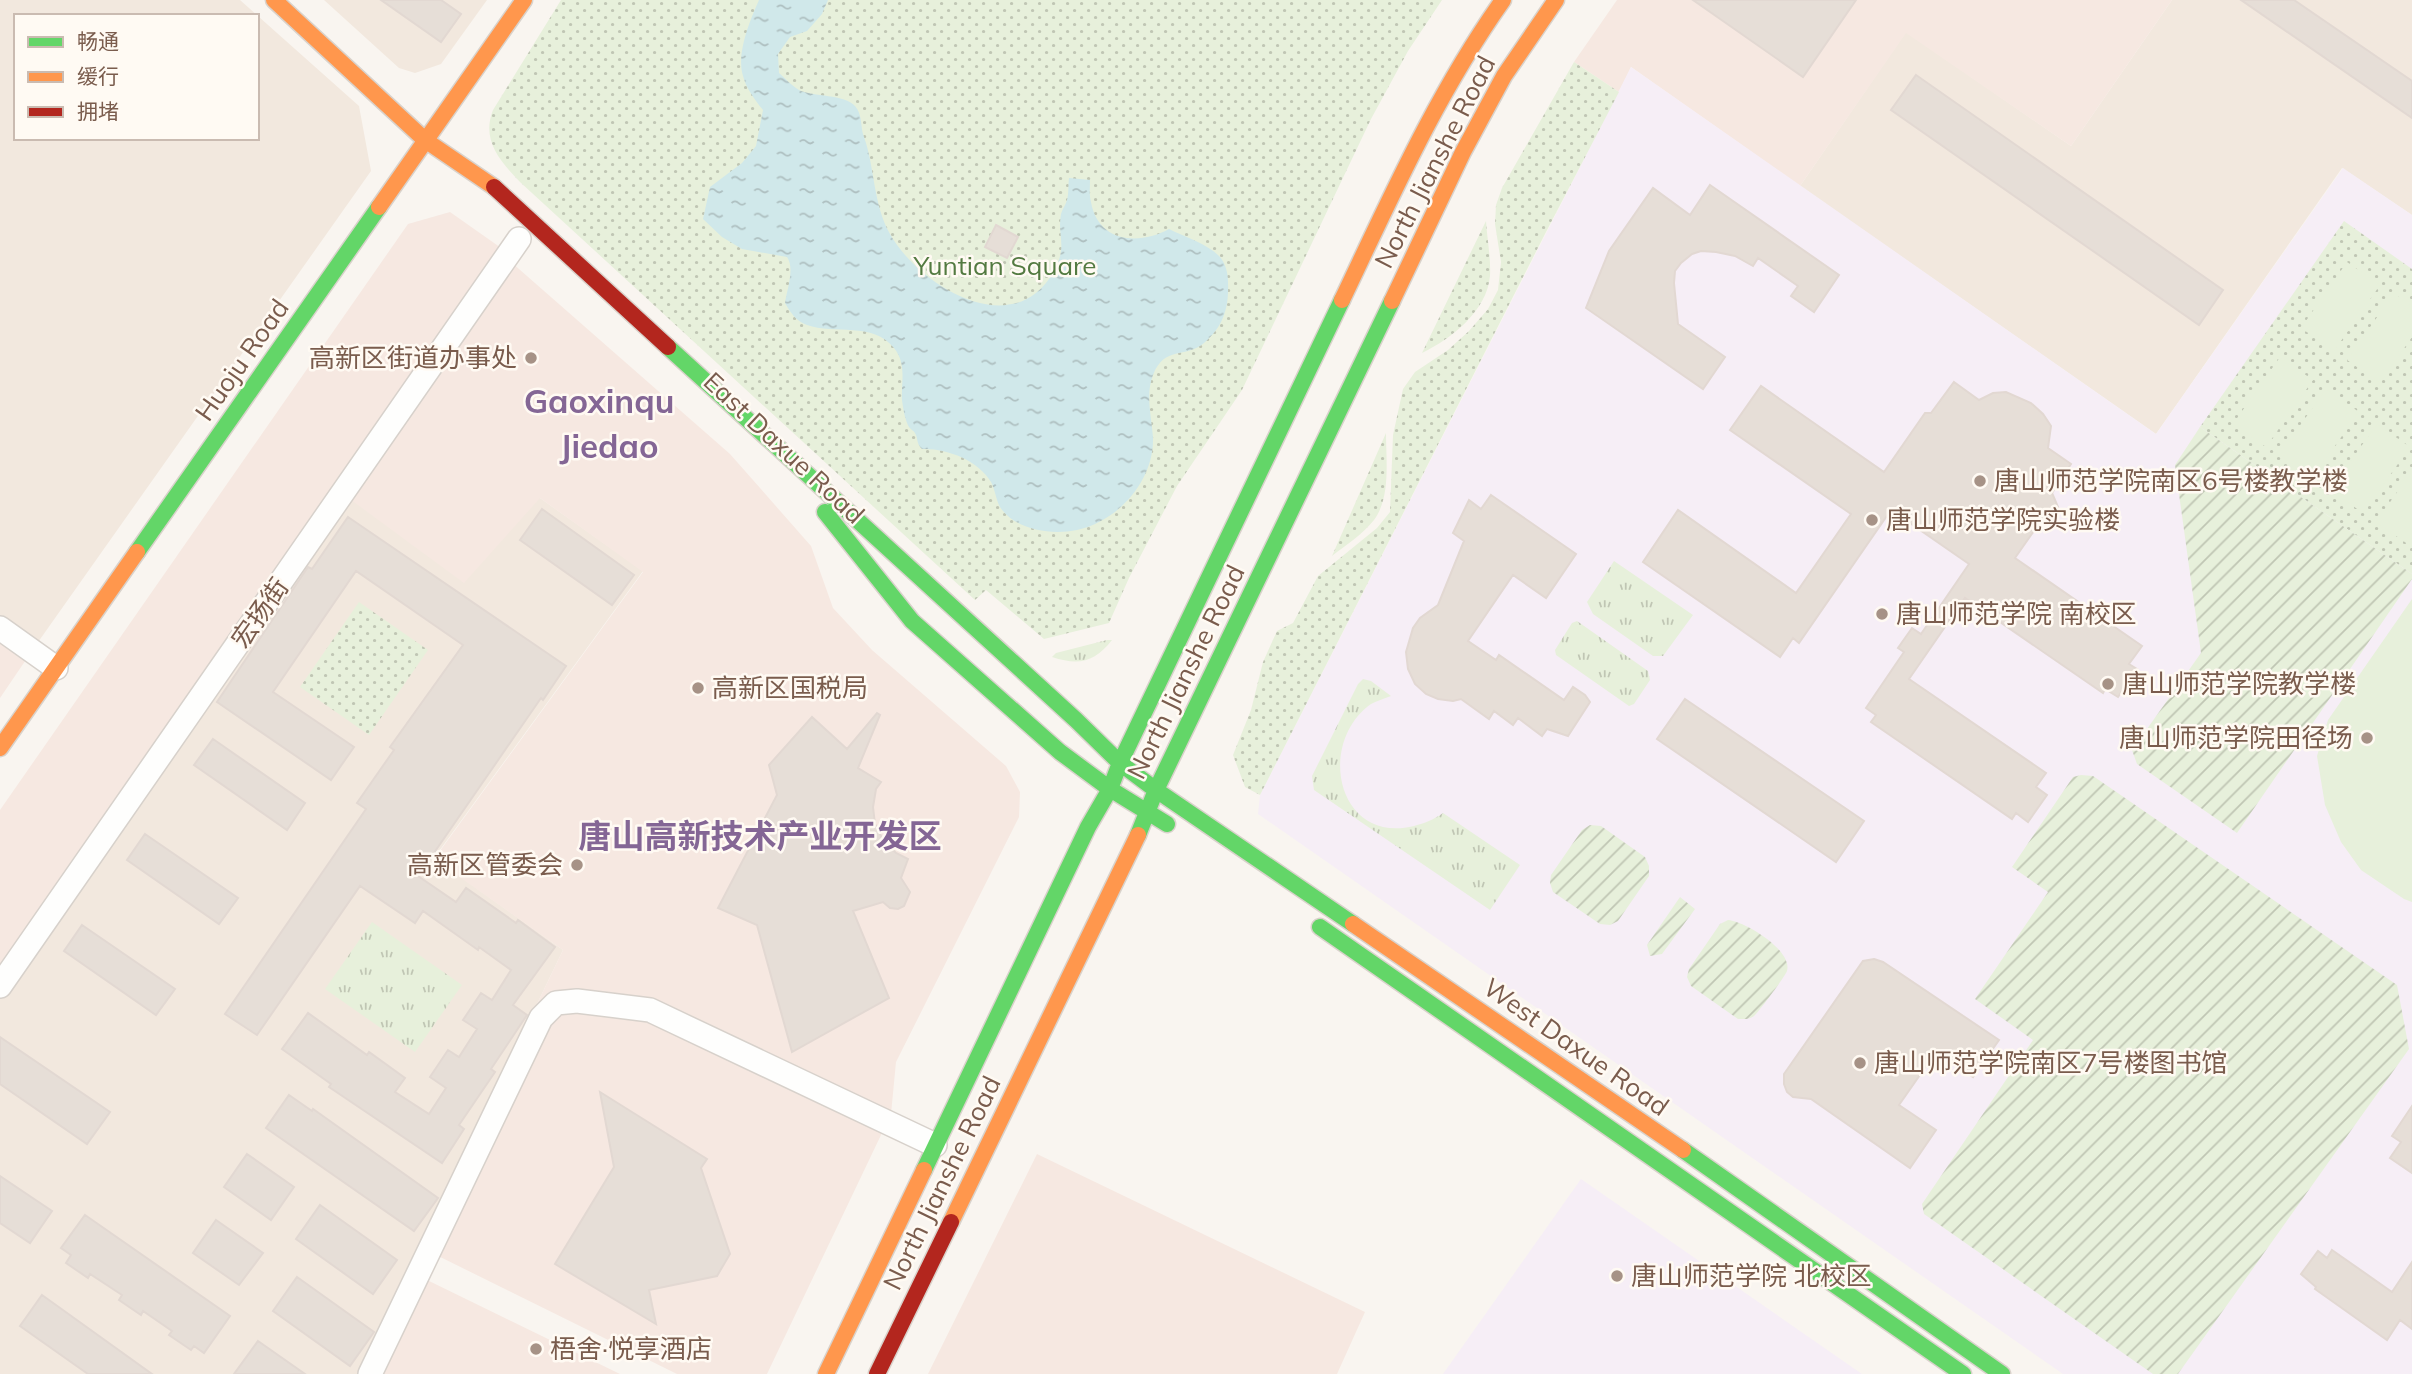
<svg xmlns="http://www.w3.org/2000/svg" width="2412" height="1374" viewBox="0 0 2412 1374" font-family="Mulish,'Noto Sans SC',sans-serif">
<style>
.residential{fill:#f2e8de;fill-rule:evenodd}
.commercial{fill:#f6e8e1}
.education{fill:#f6eef6}
.grass{fill:url(#grass-tufts)}
.park{fill:url(#park-dots)}
.garden{fill:url(#garden-furrows)}
.pitch{fill:#e7f0db}
.water{fill:url(#water-ripples)}
.building{fill:#e6ded7;stroke:#e2d8d2;stroke-width:2}
.lines{fill:none;stroke-linecap:round;stroke-linejoin:round}
.street-casing{stroke:#d7d1cb;stroke-width:26}
.fast-casing{stroke:#d9d2cb;stroke-width:19}
.slow-casing{stroke:#d9d2cb;stroke-width:19}
.jam-casing{stroke:#d9d2cb;stroke-width:19}
.street{stroke:#fefefd;stroke-width:23}
.fast{stroke:#63d668;stroke-width:16}
.slow{stroke:#ff974d;stroke-width:16}
.jam{stroke:#b3261e;stroke-width:16}
.poi-dot{fill:#a69286;stroke:#fffaf3;stroke-width:2.5}
.labels{text-anchor:middle;stroke-width:5;stroke-linejoin:round;paint-order:stroke}
.street-label{font-size:26px;fill:#7a5c4d;stroke:#fffaf3}
.park-label{font-size:26px;fill:#537a41;stroke:#fffaf3}
.poi-label{font-size:26px;fill:#7a5c4d;stroke:#fffaf3;text-anchor:start}
.district-label{font-size:33px;font-weight:bold;fill:#846695;stroke:#fffaf3}
</style>
<defs>
<pattern id="grass-tufts" width="24" height="20" patternUnits="userSpaceOnUse" patternTransform="scale(1.75)"><rect width="24" height="20" fill="#e7f0db"/><path d="M3 7l-1-3M5 7V3M7 7l1-3M15 17l-1-3M17 17v-4M19 17l1-3" fill="none" stroke="#c0c6b4"/></pattern>
<pattern id="park-dots" width="8" height="8" patternUnits="userSpaceOnUse" patternTransform="scale(1.75)"><rect width="8" height="8" fill="#e7f0db"/><path d="M2 2h.1M6 6h.1" fill="none" stroke="#c0c6b4" stroke-width="1.8" stroke-linecap="round"/></pattern>
<pattern id="garden-furrows" width="10" height="10" patternUnits="userSpaceOnUse" patternTransform="scale(1.75)"><rect width="10" height="10" fill="#e7f0db"/><path d="M-1 1l2-2M0 10L10 0M9 11l2-2" fill="none" stroke="#c0c6b4"/></pattern>
<pattern id="water-ripples" width="26" height="14" patternUnits="userSpaceOnUse" patternTransform="scale(1.75)"><rect width="26" height="14" fill="#d0e8ea"/><path d="M2 4q2-2 4 0t4 0M15 11q2-2 4 0t4 0" fill="none" stroke="#aebfc0"/></pattern>
</defs>
<rect width="100%" height="100%" fill="#f9f5f0"/>
<path class="residential" d="M 0,0 L 240,0 L 359,106 L 371,171 L 36,645 L 0,620 ZM 16,16 L 257,16 L 257,138 L 16,138 Z
M 324,0 L 487,0 L 441,64 L 415,73 L 399,68 Z
M 2172,0 L 2412,0 L 2412,215 L 2342,168 L 2156,434 L 1800,186 L 1906,32 L 2071,146 Z
M 343,494 L 540,498 L 643,571 L 434,858 L 563,950 L 359,1374 L 0,1374 L 0,986 Z"/>
<path class="commercial" d="M 1617,0 L 2172,0 L 2071,146 L 1906,33 L 1800,186 L 1631,67 L 1619,92 L 1574,62 Z
M 450,212 L 504,250 L 0,969 L 0,810 L 408,224 Z
M 511,262 L 730,454 L 811,546 L 833,608 L 872,650 L 1006,766 L 1020,792 L 1019,817 L 896,1062 L 891,1114 L 767,1374 L 677,1374 L 420,1247 L 563,950 L 434,859 L 643,572 L 540,498 L 464,583 L 343,494 Z
M 0,620 L 36,645 L 0,698 Z
M 1037,1154 L 1365,1312 L 1337,1374 L 928,1374 Z
M 425,1279 L 620,1374 L 379,1374 Z"/>
<path class="education" d="M 1631,67 L 2156,434 L 2343,168 L 2412,215 L 2412,1374 L 2063,1374 L 1258,814 L 1260,795 Z
M 1581,1179 L 1862,1374 L 1443,1374 Z"/>
<path class="grass" d="M 1614,561 L 1693,615 L 1663,656 L 1653,656 L 1593,614 L 1587,602 Z
M 1577,621 L 1648,671 L 1650,680 L 1634,704 L 1629,706 L 1556,655 L 1555,650 L 1572,623 Z
M 1107,640 L 1112,640 C 1095,662 1079,666 1052,657 L 1056,653 Z
M 1363,679 L 1371,681 L 1391,696 C 1385,698 1377,701 1371,704 C 1316,743 1337,845 1414,826 C 1425,823 1433,820 1443,813 L 1520,865 L 1490,910 L 1314,790 L 1312,776 L 1358,684 Z
M 372,922 L 462,985 L 415,1052 L 325,989 Z"/>
<path class="park" d="M 561,0 L 1442,0 L 1408,51 L 1371,119 L 1242,390 L 1177,486 L 1129,578 L 1109,623 L 1044,639 L 986,590 L 975,600 L 520,182 C 500,161 481,140 493,110 Z
M 1574,62 L 1619,92 L 1546,232 L 1260,795 L 1245,787 L 1233,755 L 1251,710 L 1263,662 L 1277,631 L 1293,623 L 1318,576 L 1377,528 L 1390,512 L 1393,435 L 1403,389 L 1415,372 L 1448,350 L 1469,331 L 1488,309 L 1498,290 L 1501,262 L 1495,224 L 1496,205 L 1502,188 Z
M 1486,221 C 1487,238 1491,258 1490,276 C 1487,311 1451,339 1422,353 Z
M 2344,221 L 2412,269 L 2412,574 L 2200,427 Z
M 1386,433 C 1386,460 1391,497 1374,520 C 1363,534 1346,545 1332,556 Z
M 359,602 L 428,650 L 369,735 L 300,687 Z"/>
<path class="garden" d="M 2200,427 L 2412,574 L 2412,579 L 2237,833 L 2137,764 L 2132,750 L 2201,653 L 2175,465 Z
M 2081,775 L 2093,776 L 2397,985 L 2409,1049 L 2178,1374 L 2153,1374 L 1924,1214 L 1922,1204 L 2033,1040 L 1975,999 L 2048,892 L 2012,867 L 2073,777 Z
M 1590,825 L 1601,826 L 1645,857 L 1649,866 L 1649,876 L 1618,921 L 1610,925 L 1600,924 L 1553,892 L 1550,883 L 1551,875 L 1582,830 Z
M 1680,897 L 1695,909 L 1662,954 L 1650,956 L 1647,945 Z
M 1728,920 C 1744,921 1793,950 1787,971 C 1786,975 1758,1013 1754,1016 C 1749,1020 1744,1019 1738,1019 L 1691,986 L 1687,977 L 1689,969 L 1720,924 Z"/>
<path class="pitch" d="M 2347,262 L 2380,285 L 2334,351 L 2301,328 Z
M 2394,293 L 2412,306 L 2412,337 L 2380,383 L 2347,360 Z
M 2280,357 L 2313,380 L 2266,447 L 2233,424 Z
M 2326,389 L 2359,412 L 2312,478 L 2279,455 Z
M 2377,424 L 2410,447 L 2363,513 L 2330,490 Z
M 2412,471 L 2412,541 L 2409,545 L 2376,522 Z
M 2412,599 L 2412,902 L 2404,899 L 2361,870 L 2341,842 L 2325,805 L 2317,756 L 2328,720 Z"/>
<path class="water" d="M 759,0 L 828,0 L 822,14 L 807,31 L 790,37 L 778,54 L 779,73 C 785,78 792,86 799,90 C 813,97 845,94 855,106 C 863,115 860,127 864,137 C 875,168 873,204 890,234 C 919,286 1014,344 1054,271 C 1068,245 1057,238 1061,214 C 1062,209 1066,205 1067,200 C 1069,193 1068,185 1069,178 L 1090,180 C 1090,187 1089,195 1091,202 C 1098,242 1138,246 1169,229 C 1185,237 1208,244 1220,257 C 1226,264 1228,274 1228,282 C 1229,307 1224,326 1204,343 C 1185,359 1165,345 1153,375 C 1145,395 1152,418 1153,438 C 1154,481 1118,521 1077,530 C 1053,535 1020,531 1003,511 C 996,504 996,491 991,482 C 978,460 946,448 922,449 C 917,444 918,441 916,435 C 914,430 912,431 909,427 C 905,420 903,408 902,400 C 901,382 907,364 894,348 C 873,321 834,335 807,325 C 796,321 790,312 785,303 C 787,289 795,269 787,257 L 742,249 L 722,237 L 703,219 L 710,187 L 742,163 L 756,146 L 763,110 C 755,100 746,88 743,76 C 736,54 750,20 759,0 Z"/>
<path class="building" d="M 381,0 L 441,0 L 461,14 L 441,42 Z
M 1693,0 L 1856,0 L 1803,77 Z
M 2241,0 L 2294,0 L 2412,81 L 2412,118 Z
M 1916,75 L 2223,290 L 2199,325 L 1891,110 Z
M 1710,185 L 1839,275 L 1814,312 L 1791,296 L 1798,286 L 1758,258 L 1753,266 L 1735,256 L 1716,252 L 1701,251 L 1692,254 L 1681,263 L 1675,271 L 1674,283 L 1678,324 L 1725,357 L 1703,389 L 1586,308 L 1609,251 L 1653,188 L 1690,215 Z
M 996,225 L 1018,237 L 1007,258 L 985,247 Z
M 1954,382 L 1979,400 L 1993,393 L 2006,392 L 2031,403 L 2043,414 L 2051,426 L 2048,448 L 2071,464 L 2052,493 L 2058,507 L 2050,508 L 2015,558 L 2142,646 L 2129,664 L 2137,669 L 2118,697 L 2105,689 L 2103,693 L 1965,598 L 1909,679 L 2046,773 L 2036,787 L 2047,795 L 2028,822 L 2016,813 L 2012,819 L 1871,722 L 1876,715 L 1866,708 L 1904,652 L 1898,648 L 1912,628 L 1921,634 L 1969,564 L 1891,510 L 1799,643 L 1793,638 L 1780,657 L 1643,562 L 1678,510 L 1796,593 L 1851,514 L 1730,430 L 1761,386 L 1884,472 L 1925,413 L 1931,413 Z
M 1491,495 L 1576,554 L 1546,598 L 1513,575 L 1468,641 L 1496,660 L 1499,655 L 1564,700 L 1573,687 L 1585,695 L 1590,702 L 1568,736 L 1547,729 L 1542,736 L 1518,718 L 1513,725 L 1494,711 L 1489,719 L 1461,699 L 1453,701 L 1438,699 L 1426,694 L 1415,684 L 1408,669 L 1406,652 L 1413,628 L 1420,618 L 1438,605 L 1464,541 L 1453,533 L 1469,500 L 1481,509 Z
M 542,509 L 634,575 L 612,605 L 520,540 Z
M 348,517 L 566,666 L 543,700 L 541,698 L 418,876 L 456,902 L 466,888 L 516,923 L 518,920 L 555,947 L 513,1005 L 527,1015 L 491,1069 L 495,1072 L 459,1125 L 464,1129 L 442,1163 L 329,1087 L 331,1084 L 282,1049 L 308,1013 L 367,1055 L 369,1052 L 405,1078 L 395,1092 L 429,1114 L 446,1088 L 430,1077 L 448,1050 L 459,1057 L 477,1029 L 463,1020 L 481,993 L 492,1000 L 511,970 L 479,947 L 478,950 L 423,911 L 415,923 L 360,886 L 257,1035 L 225,1014 L 366,809 L 357,803 L 394,750 L 390,747 L 463,645 L 356,571 L 273,692 L 354,747 L 331,780 L 217,702 L 308,567 L 312,569 Z
M 1685,699 L 1864,821 L 1836,862 L 1657,739 Z
M 877,713 L 880,715 L 858,768 L 881,782 L 876,789 L 873,807 L 875,824 L 883,840 L 896,853 L 908,859 L 901,878 L 910,892 L 904,906 L 898,909 L 890,908 L 883,902 L 853,911 L 889,998 L 792,1052 L 757,925 L 718,908 L 777,795 L 769,765 L 812,717 L 847,749 Z
M 213,739 L 305,803 L 287,830 L 194,765 Z
M 145,834 L 238,898 L 219,924 L 127,860 Z
M 82,925 L 175,989 L 156,1015 L 64,951 Z
M 1874,959 L 1883,962 L 1999,1040 L 1973,1077 L 1936,1052 L 1899,1105 L 1936,1130 L 1910,1168 L 1811,1099 L 1793,1097 L 1787,1092 L 1784,1084 L 1784,1074 L 1863,961 Z
M 0,1037 L 110,1112 L 87,1144 L 0,1084 Z
M 600,1092 L 707,1159 L 701,1168 L 730,1254 L 717,1276 L 649,1290 L 656,1324 L 555,1264 L 614,1167 Z
M 289,1095 L 312,1111 L 313,1109 L 438,1198 L 414,1231 L 266,1128 Z
M 2412,1106 L 2412,1173 L 2390,1158 L 2401,1142 L 2392,1136 Z
M 247,1154 L 294,1187 L 271,1220 L 224,1187 Z
M 0,1176 L 52,1211 L 30,1243 L 0,1223 Z
M 320,1205 L 397,1260 L 373,1294 L 296,1239 Z
M 85,1215 L 230,1316 L 204,1353 L 194,1346 L 191,1350 L 169,1335 L 172,1331 L 143,1311 L 141,1315 L 119,1300 L 122,1295 L 90,1274 L 88,1278 L 66,1263 L 71,1255 L 61,1248 Z
M 216,1220 L 263,1253 L 239,1285 L 193,1253 Z
M 2332,1250 L 2392,1292 L 2412,1262 L 2412,1329 L 2400,1320 L 2387,1340 L 2315,1289 L 2316,1287 L 2301,1274 L 2318,1251 L 2327,1258 Z
M 297,1277 L 374,1332 L 350,1366 L 273,1311 Z
M 42,1295 L 152,1374 L 88,1374 L 20,1326 Z
M 258,1341 L 305,1374 L 234,1374 Z"/>
<g class="lines">
<g class="street-casing">
<path id="street" d="M 0,628 L 56,668
M 0,986 L 519,239
M 370,1374 L 541,1018 L 556,1003 L 577,1001 L 650,1010 L 935,1145"/>
</g>
<g class="fast-casing">
<path id="fast" d="M 668,347 L 1076,720 L 1120,763 L 1156,790 L 1353,924
M 825,512 L 912,621 L 1060,752 L 1110,789 L 1167,824
M 137,552 L 379,207
M 1138,835 L 1156,790 L 1392,301
M 1320,927 L 1963,1374
M 1683,1150 L 2002,1374
M 924,1170 L 1088,827 L 1110,789 L 1120,763 L 1342,300"/>
</g>
<g class="slow-casing">
<path id="slow" d="M 274,0 L 425,140 L 494,187
M 379,207 L 524,0
M 1342,300 C 1391,197 1437,93 1503,0
M 1392,301 L 1463,152 L 1504,76 L 1556,0
M 0,748 L 137,552
M 1353,924 L 1683,1150
M 951,1222 L 1138,835
M 826,1374 L 924,1170"/>
</g>
<g class="jam-casing">
<path id="jam" d="M 494,187 L 668,347
M 877,1374 L 951,1222"/>
</g>
<use href="#street" class="street"/>
<use href="#fast" class="fast"/>
<use href="#slow" class="slow"/>
<use href="#jam" class="jam"/>
</g>
<g class="poi-dot">
<circle cx="531" cy="358" r="7"/>
<circle cx="1980" cy="481" r="7"/>
<circle cx="1872" cy="520" r="7"/>
<circle cx="1882" cy="614" r="7"/>
<circle cx="2108" cy="684" r="7"/>
<circle cx="698" cy="688" r="7"/>
<circle cx="2367" cy="738" r="7"/>
<circle cx="577" cy="865" r="7"/>
<circle cx="1860" cy="1063" r="7"/>
<circle cx="1617" cy="1276" r="7"/>
<circle cx="536" cy="1349" r="7"/>
</g>
<g class="labels">
<g class="street-label">
<text transform="translate(1435 162) rotate(-63)" y="9">North Jianshe Road</text>
<text transform="translate(242 360) rotate(-55)" y="9">Huoju Road</text>
<text transform="translate(784 448) rotate(43)" y="9">East Daxue Road</text>
<text transform="translate(260 613) rotate(-55)" y="9">宏扬街</text>
<text transform="translate(1186 672) rotate(-64)" y="9">North Jianshe Road</text>
<text transform="translate(1576 1047) rotate(35)" y="9">West Daxue Road</text>
<text transform="translate(942 1183) rotate(-64)" y="9">North Jianshe Road</text>
</g>
<g class="park-label">
<text x="1005" y="275">Yuntian Square</text>
</g>
<g class="poi-label">
<text x="517" y="367" text-anchor="end">高新区街道办事处</text>
<text x="1994" y="490">唐山师范学院南区6号楼教学楼</text>
<text x="1886" y="529">唐山师范学院实验楼</text>
<text x="1896" y="623">唐山师范学院 南校区</text>
<text x="2122" y="693">唐山师范学院教学楼</text>
<text x="712" y="697">高新区国税局</text>
<text x="2353" y="747" text-anchor="end">唐山师范学院田径场</text>
<text x="563" y="874" text-anchor="end">高新区管委会</text>
<text x="1874" y="1072">唐山师范学院南区7号楼图书馆</text>
<text x="1631" y="1285">唐山师范学院 北校区</text>
<text x="550" y="1358">梧舍·悦享酒店</text>
</g>
<g class="district-label">
<text x="599" y="413">Gaoxinqu</text>
<text x="609" y="458">Jiedao</text>
<text x="760" y="848">唐山高新技术产业开发区</text>
</g>
</g>
<rect x="14" y="14" width="245" height="126" fill="#fffaf3" stroke="#cabbb1" stroke-width="2"/>
<rect x="28" y="37" width="35" height="10" fill="#63d668" stroke="#cabbb1" stroke-width="2"/>
<text x="77" y="49" font-size="21" fill="#7a5c4d">畅通</text>
<rect x="28" y="72" width="35" height="10" fill="#ff974d" stroke="#cabbb1" stroke-width="2"/>
<text x="77" y="84" font-size="21" fill="#7a5c4d">缓行</text>
<rect x="28" y="107" width="35" height="10" fill="#b3261e" stroke="#cabbb1" stroke-width="2"/>
<text x="77" y="119" font-size="21" fill="#7a5c4d">拥堵</text>
</svg>
